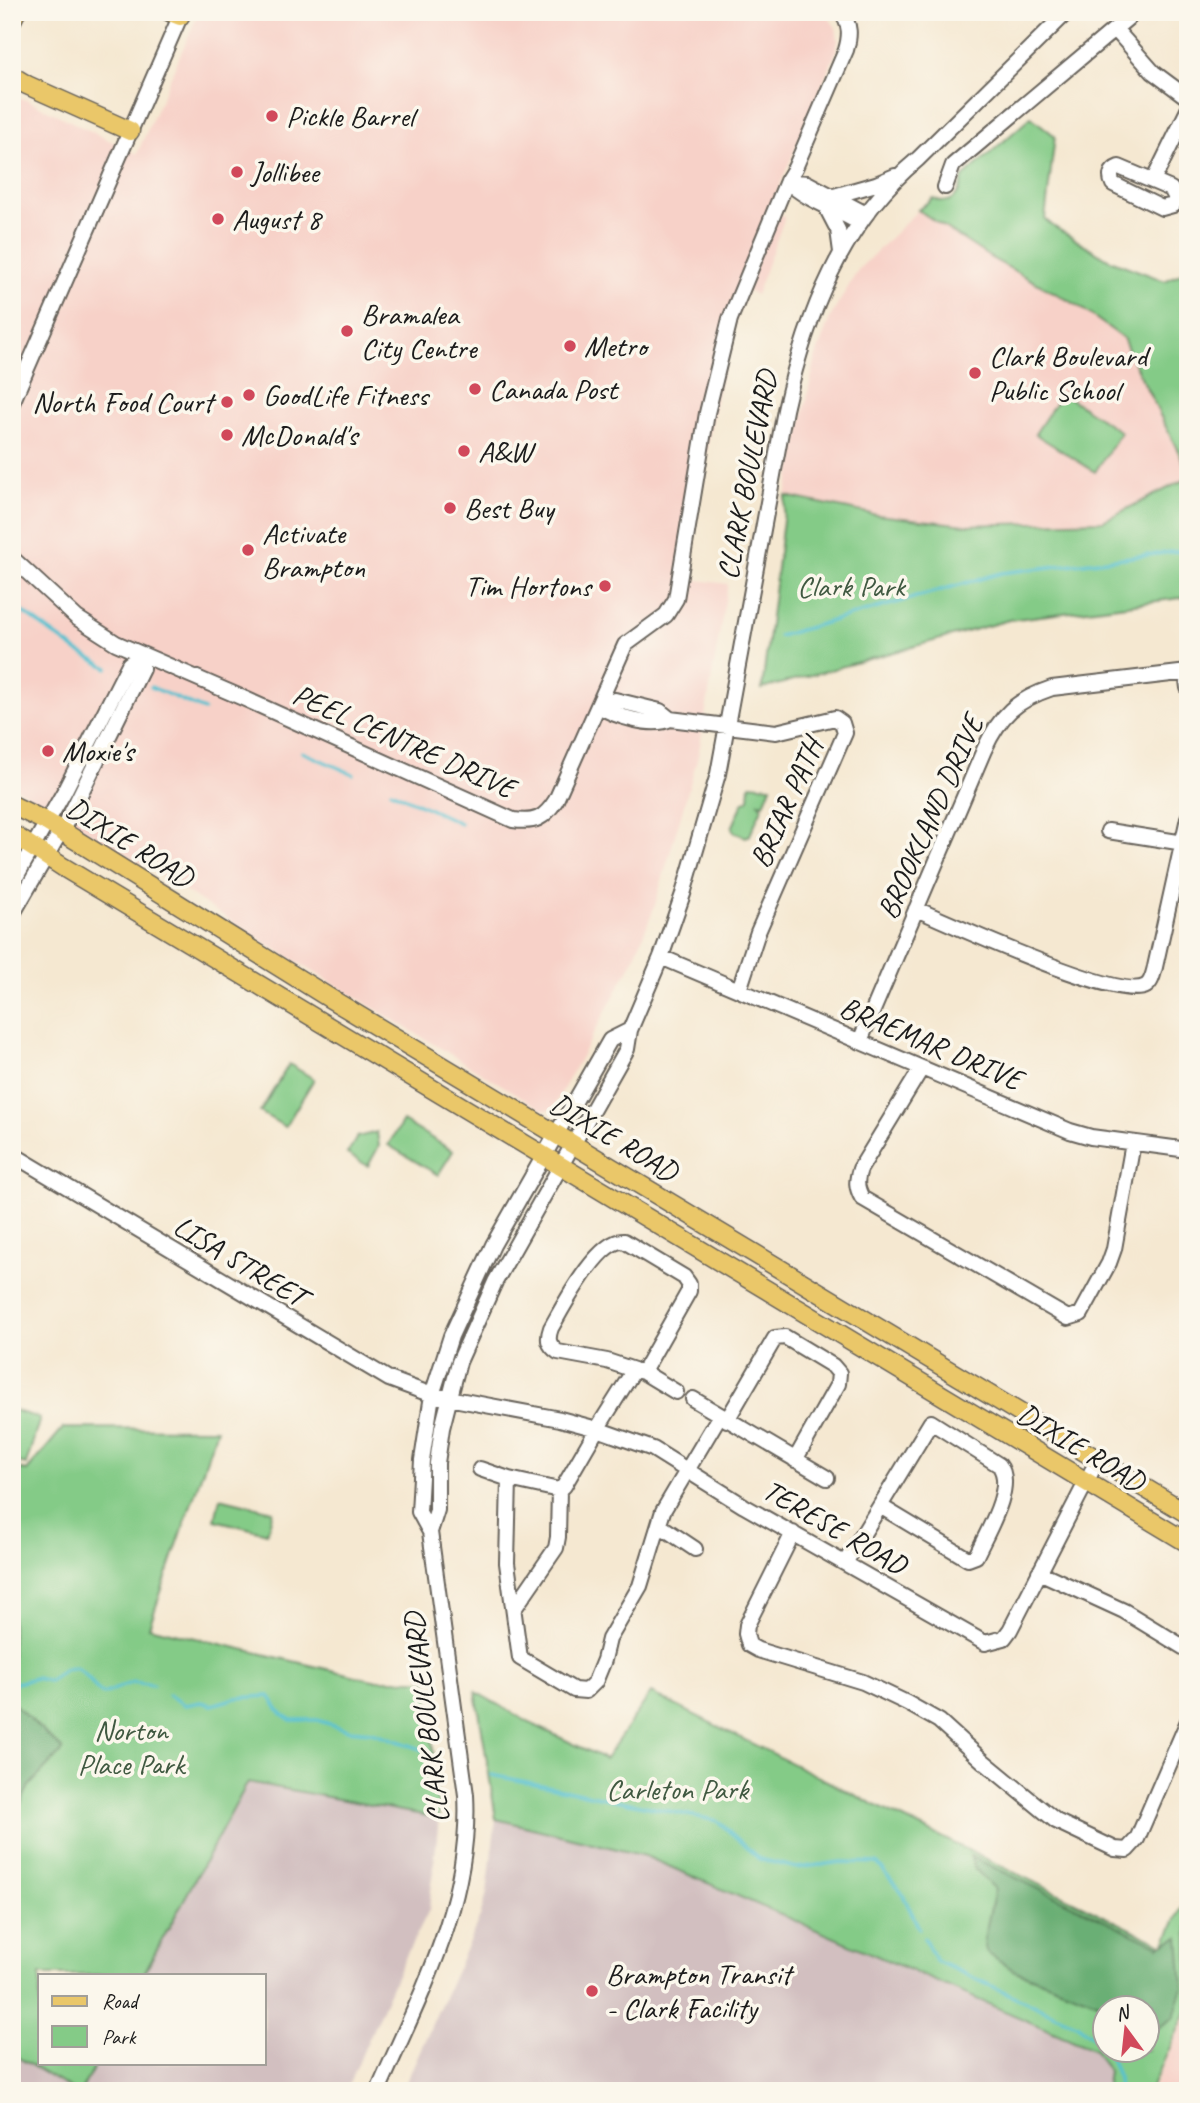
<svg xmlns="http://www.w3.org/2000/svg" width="1200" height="2103" viewBox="0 0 1200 2103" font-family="Caveat,sans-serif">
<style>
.built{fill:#f7d1c8}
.industrial{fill:#d2bfc0}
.green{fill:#84cb87;stroke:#507452;stroke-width:2;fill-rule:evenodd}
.forest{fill:#6baf74;stroke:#446648;stroke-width:2}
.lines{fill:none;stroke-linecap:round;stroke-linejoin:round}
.stream{stroke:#54c0cf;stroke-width:3.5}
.minor-casing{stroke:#68635b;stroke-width:18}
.major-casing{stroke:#68635b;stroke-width:21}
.minor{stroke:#fff;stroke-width:14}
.major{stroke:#eac769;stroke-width:18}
.poi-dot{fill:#d1495b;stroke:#fbf7ec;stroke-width:2.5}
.labels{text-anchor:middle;stroke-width:7;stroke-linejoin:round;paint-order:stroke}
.poi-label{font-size:30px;fill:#1c1c1c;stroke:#fbf7ec;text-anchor:start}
.street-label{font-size:30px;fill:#1c1c1c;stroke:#fbf7ec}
.park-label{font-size:30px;fill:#405941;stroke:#fbf7ec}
</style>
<rect width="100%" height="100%" fill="#fbf7ec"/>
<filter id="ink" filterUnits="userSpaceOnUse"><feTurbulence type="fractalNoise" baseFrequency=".0143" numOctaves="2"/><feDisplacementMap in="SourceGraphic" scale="14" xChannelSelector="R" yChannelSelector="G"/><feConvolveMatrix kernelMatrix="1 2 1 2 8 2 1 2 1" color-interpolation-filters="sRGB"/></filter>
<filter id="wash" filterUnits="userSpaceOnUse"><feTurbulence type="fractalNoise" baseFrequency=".00686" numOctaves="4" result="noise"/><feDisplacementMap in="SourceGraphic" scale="28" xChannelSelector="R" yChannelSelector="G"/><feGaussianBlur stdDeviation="1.57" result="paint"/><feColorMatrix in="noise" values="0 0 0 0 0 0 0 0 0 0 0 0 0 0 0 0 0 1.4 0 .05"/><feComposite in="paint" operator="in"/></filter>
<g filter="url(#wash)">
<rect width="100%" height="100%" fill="#f5e8d1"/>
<path class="built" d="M 199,12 L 825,12 L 836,28 L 838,40 L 836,52 L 769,211 L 785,217 L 756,295 L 747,291 L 736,319 L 715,403 L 688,558 L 690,579 L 728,584 L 698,756 L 654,908 L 633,961 L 553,1108 L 549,1110 L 543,1110 L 266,943 L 116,847 L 12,785 L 12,97 L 27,100 L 137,154 Z
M 918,210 L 991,258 L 1077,305 L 1124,338 L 1133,361 L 1188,471 L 1188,478 L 1103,521 L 966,525 L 877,515 L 786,496 L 816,356 L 830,318 L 858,270 Z
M 1188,2010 L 1188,2091 L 1152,2091 Z"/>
<path class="industrial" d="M 248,1782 L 439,1818 L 429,1910 L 398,1972 L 346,2091 L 81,2091 L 96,2063 L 264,2063 L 264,1975 L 143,1975 Z
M 496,1819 L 645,1856 L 1095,2050 L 1108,2072 L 1105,2091 L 402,2091 L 480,1917 L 487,1893 Z
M 12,2054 L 74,2091 L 12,2091 Z"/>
<path class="green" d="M 1031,117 L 1055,136 L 1045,219 L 1053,226 L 1110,260 L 1165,281 L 1188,270 L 1188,471 L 1133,361 L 1123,338 L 1077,305 L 991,258 L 918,210 L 933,198 C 952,208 960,194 963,177 Z
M 1062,393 L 1121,432 L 1095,472 L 1035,434 Z
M 1188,478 L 1188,597 L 1009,620 L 762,689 L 786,496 L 877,515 L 966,525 L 1103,521 Z
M 750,784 L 771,786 L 764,804 L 759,803 L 762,808 L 750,835 L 746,837 L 735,833 L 732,828 L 743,803 L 749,799 Z
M 289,1064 L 314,1079 L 285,1127 L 260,1112 Z
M 403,1121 L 453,1151 L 438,1175 L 388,1145 Z
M 377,1132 L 379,1146 L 368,1166 L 347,1154 L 357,1137 Z
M 12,1410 L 40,1418 L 26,1465 L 12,1461 Z
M 63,1428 L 217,1429 L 149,1627 L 373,1680 L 427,1680 L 439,1818 L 248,1782 L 143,1975 L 40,1975 L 40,2063 L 96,2063 L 81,2091 L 74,2091 L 12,2054 L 12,1467 L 27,1471 Z
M 220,1498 L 273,1511 L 267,1533 L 215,1520 Z
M 476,1692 L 530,1723 L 605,1759 L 651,1693 L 879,1807 L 1164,1945 L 1188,1894 L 1188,2008 L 1150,2091 L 1105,2091 L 1108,2072 L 1095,2050 L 645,1856 L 496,1819 ZM 1106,2008 L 1148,2008 L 1148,2050 L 1106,2050 Z"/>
<path class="forest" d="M 12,1702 L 63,1750 L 29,1786 L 12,1822 Z
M 970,1856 L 1159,1946 L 1179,1937 L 1183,1987 L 1174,2017 L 1148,2035 L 1148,2008 L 1110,2008 L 1095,2001 L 1013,1970 L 986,1951 L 984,1939 L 995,1889 L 975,1869 Z"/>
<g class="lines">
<path class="stream" d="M 12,604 L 77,651 L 108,668
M 779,636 L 1001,573 L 1188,550
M 151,687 L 204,710
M 302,752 L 353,774
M 391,791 L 460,823
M 12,1684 L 35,1678 L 49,1681 L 64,1670 L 75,1667 C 92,1676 92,1689 103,1694 L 133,1682 L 153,1685
M 168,1695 L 185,1705 L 201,1702 L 212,1705 L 236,1698 L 269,1696 L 282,1714 L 291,1720 L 317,1720 L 348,1730 L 372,1732 L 429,1752
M 492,1775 L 718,1821 L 759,1859 L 797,1868 L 841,1862 L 877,1863 L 902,1893 L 919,1928
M 924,1938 L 936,1961 L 1078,2025 L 1106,2048
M 1107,2050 L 1118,2078 L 1118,2091"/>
</g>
</g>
<g filter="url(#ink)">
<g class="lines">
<g class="minor-casing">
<path id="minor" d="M 1115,29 L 1153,72 L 1188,98
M 1119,167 L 1171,189 L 1176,198 L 1173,205 L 1162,208 L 1113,184 C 1109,176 1111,170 1119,167 Z
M 787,181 L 807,183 L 866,214
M 787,181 C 807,201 835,208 859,223
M 1153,181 L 1188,110
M 945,187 L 953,165 L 1135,12
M 834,196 L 876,184 L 895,176
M 825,205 L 838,230 L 841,252
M 12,403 L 182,12
M 12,558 L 77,618 L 116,643 L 243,698 L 513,820 C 535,823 544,819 556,800 L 625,645 L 666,615 L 676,599 L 707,413 L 730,319 L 787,181 L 795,168 L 846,50 C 850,36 851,25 841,12
M 1186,672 L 1188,688
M 599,706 C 614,716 653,728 670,719 L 776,732 L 835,718 L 842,723 L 845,733 L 758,932 L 739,990
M 599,706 L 615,700 L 660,711 L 670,719
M 1108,831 L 1184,843
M 12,884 L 64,792 L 129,664 L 142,655
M 916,909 C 952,924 1119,1002 1146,986 C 1152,982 1153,974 1155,967 L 1188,818
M 12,915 L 68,819 L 142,669 L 142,655
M 661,957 L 1070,1131 L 1091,1137 L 1188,1150
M 860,1041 L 984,750 C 1000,715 1016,700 1052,688 L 1188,672
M 921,1069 L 860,1169 C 856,1181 856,1187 862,1198 L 1068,1318 L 1081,1314 L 1109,1263 L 1114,1249 L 1133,1143
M 12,1154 L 389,1379 L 432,1395 L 560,1419 L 597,1429 L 653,1449 L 744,1506 L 985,1643 L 1004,1638 L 1010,1630 L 1097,1461
M 634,1370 L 643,1372 L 689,1291 L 689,1284 L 684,1277 L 624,1241 C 598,1239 563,1307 551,1328 C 547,1339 548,1345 558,1352 L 607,1361 L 634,1370 L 597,1429 L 564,1486 L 559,1490 L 509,1479 L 507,1563 L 520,1658 L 574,1690 L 586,1691 L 595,1682 L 604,1660 L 609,1639 L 640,1586 L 663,1511 L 720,1415
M 643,1372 L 676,1392
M 693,1399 L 827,1478
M 727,1420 L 775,1338 L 785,1337 L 833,1366 L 839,1373 L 838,1384 L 795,1460
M 480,1469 L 509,1479
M 659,1525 L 695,1549
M 430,1532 L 437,1510 L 437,1463 L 442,1428 L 459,1362 L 495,1282 L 627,1049 L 630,1030 L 661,957 L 683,894 L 718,774 L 785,410 C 806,316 842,222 918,159 L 1067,12
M 793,1533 L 747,1625 L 746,1634 L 749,1645 L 758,1650 L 863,1682 L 907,1703 L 939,1721 L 983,1761 L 1056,1821 L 1115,1849 L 1127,1850 L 1137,1839 L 1188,1721
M 845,1563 L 880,1506 L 968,1559 L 976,1556 C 986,1534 1016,1486 999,1465 L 931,1422 L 880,1506
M 1039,1572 L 1124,1611 L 1188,1650
M 514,1609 L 556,1548 L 558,1537 L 559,1490
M 378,2091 C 419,1997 472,1901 466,1795 L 430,1532 L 419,1512 L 422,1460 L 432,1395 L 451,1336 L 493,1245 L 610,1040 L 630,1030"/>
</g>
<g class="major-casing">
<path id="major" d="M 170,12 L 180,16
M 12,20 L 16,12
M 12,76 L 27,85 L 130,131
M 12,805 L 47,822 L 331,999 L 1188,1514
M 12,834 L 63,867 L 1188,1543"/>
</g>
<use href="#minor" class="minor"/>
<use href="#major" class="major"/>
</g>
</g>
<g class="poi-dot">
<circle cx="272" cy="116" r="7"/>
<circle cx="237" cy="172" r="7"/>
<circle cx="218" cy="219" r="7"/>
<circle cx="347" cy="331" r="7"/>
<circle cx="570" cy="346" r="7"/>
<circle cx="975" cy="373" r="7"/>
<circle cx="475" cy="389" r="7"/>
<circle cx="249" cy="395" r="7"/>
<circle cx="227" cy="402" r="7"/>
<circle cx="227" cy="435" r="7"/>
<circle cx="464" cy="451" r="7"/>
<circle cx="450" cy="508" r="7"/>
<circle cx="248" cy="550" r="7"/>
<circle cx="605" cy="586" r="7"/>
<circle cx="48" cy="751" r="7"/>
<circle cx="592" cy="1991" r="7"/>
</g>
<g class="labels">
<g class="poi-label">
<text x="286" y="126">Pickle Barrel</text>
<text x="251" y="182">Jollibee</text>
<text x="232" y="229">August 8</text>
<text x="361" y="324">Bramalea<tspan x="361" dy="34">City Centre</tspan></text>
<text x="584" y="356">Metro</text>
<text x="989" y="366">Clark Boulevard<tspan x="989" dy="34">Public School</tspan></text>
<text x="489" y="399">Canada Post</text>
<text x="263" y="405">GoodLife Fitness</text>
<text x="213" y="412" text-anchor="end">North Food Court</text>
<text x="241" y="445">McDonald's</text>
<text x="478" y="461">A&amp;W</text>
<text x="464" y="518">Best Buy</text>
<text x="262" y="543">Activate<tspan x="262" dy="34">Brampton</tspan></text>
<text x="591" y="596" text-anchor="end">Tim Hortons</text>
<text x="62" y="761">Moxie's</text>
<text x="606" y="1984">Brampton Transit<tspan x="606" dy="34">- Clark Facility</tspan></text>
</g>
<g class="street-label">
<text transform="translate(747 475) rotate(-79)" y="10">CLARK BOULEVARD</text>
<text transform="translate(404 741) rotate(24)" y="10">PEEL CENTRE DRIVE</text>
<text transform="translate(786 803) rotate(-66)" y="10">BRIAR PATH</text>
<text transform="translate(930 817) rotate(-66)" y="10">BROOKLAND DRIVE</text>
<text transform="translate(130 842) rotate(32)" y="10">DIXIE ROAD</text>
<text transform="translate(931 1043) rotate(23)" y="10">BRAEMAR DRIVE</text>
<text transform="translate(614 1137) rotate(31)" y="10">DIXIE ROAD</text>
<text transform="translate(240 1261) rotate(31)" y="10">LISA STREET</text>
<text transform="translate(1081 1447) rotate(31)" y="10">DIXIE ROAD</text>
<text transform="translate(835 1527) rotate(30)" y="10">TERESE ROAD</text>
<text transform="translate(426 1718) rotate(-97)" y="10">CLARK BOULEVARD</text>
</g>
<g class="park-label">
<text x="851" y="596">Clark Park</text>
<text x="131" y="1740">Norton<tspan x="131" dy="34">Place Park</tspan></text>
<text x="677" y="1799">Carleton Park</text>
</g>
</g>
<rect width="1200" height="2103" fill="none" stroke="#fbf7ec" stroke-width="42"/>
<rect x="38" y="1974" width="228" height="91" fill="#fbf7ec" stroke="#a29f99" stroke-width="2"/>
<rect x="52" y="1996" width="35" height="10" fill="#eac769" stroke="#a29f99" stroke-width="2"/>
<text x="102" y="2008" font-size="21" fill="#1c1c1c">Road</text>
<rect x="52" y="2026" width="35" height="21" fill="#84cb87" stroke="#a29f99" stroke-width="2"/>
<text x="102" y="2044" font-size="21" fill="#1c1c1c">Park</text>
<g transform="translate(1126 2029) rotate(345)"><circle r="33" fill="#fbf7ec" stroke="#a29f99" stroke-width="2"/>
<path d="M0-5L12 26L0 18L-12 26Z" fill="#d1495b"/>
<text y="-10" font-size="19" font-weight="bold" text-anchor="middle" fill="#1c1c1c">N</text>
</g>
</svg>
